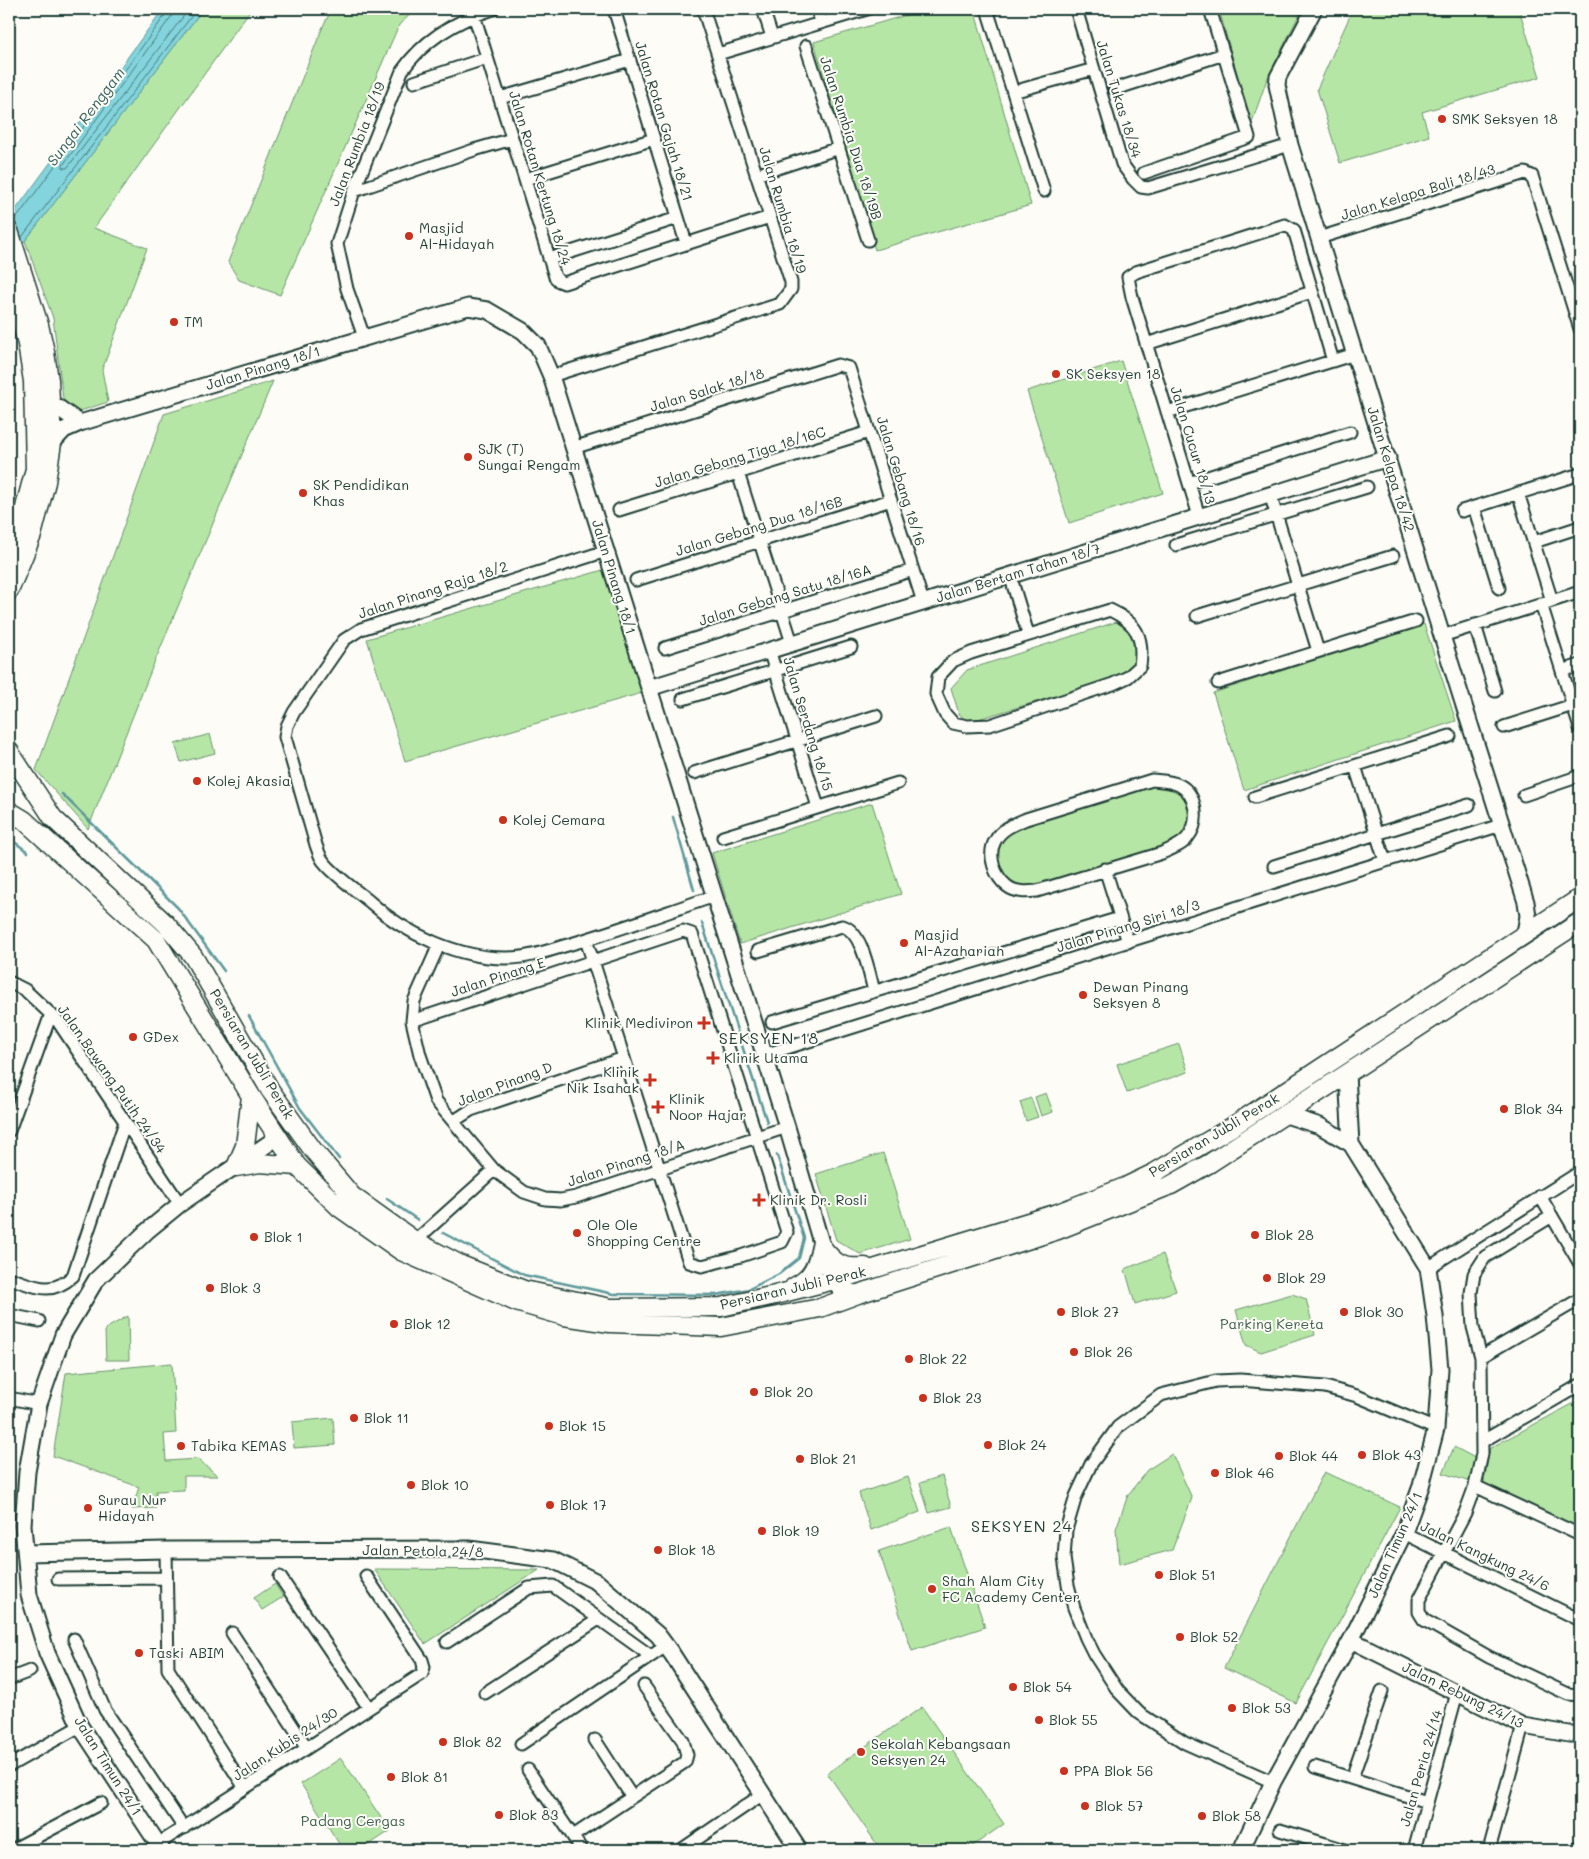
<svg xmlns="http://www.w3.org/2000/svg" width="1589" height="1859" viewBox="0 0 1589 1859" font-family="Mali,sans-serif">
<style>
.green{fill:#b6e6a6;stroke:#6a926d}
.water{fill:#83d4dd;stroke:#5b9899}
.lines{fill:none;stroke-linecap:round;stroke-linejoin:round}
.shore{stroke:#477978;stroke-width:1}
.stream{stroke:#5b9899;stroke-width:2.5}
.street-casing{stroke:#1f3d34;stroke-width:15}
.secondary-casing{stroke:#1f3d34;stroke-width:19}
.primary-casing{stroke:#1f3d34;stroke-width:21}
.street{stroke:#fdfcf7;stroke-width:11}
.secondary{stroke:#fdfcf7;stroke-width:15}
.primary{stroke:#fdfcf7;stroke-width:18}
.poi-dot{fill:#c8321e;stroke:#fdfcf7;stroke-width:2}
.labels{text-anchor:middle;stroke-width:4;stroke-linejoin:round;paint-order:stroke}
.street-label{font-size:14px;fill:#1f3d34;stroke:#fdfcf7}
.poi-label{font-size:14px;fill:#1f3d34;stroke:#fdfcf7;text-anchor:start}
.park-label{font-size:14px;fill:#3d5f4b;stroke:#fdfcf7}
.water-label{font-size:15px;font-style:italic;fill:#38635e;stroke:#fdfcf7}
.quarter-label{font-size:16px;letter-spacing:1px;fill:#1f3d34;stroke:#fdfcf7}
</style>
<rect width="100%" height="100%" fill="#fdfcf7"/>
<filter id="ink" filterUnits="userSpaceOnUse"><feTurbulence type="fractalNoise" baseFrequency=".02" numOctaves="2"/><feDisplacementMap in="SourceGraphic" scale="10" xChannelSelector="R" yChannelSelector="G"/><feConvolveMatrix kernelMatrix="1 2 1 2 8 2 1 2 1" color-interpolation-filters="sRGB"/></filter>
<g filter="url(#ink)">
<path class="green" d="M 203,9 L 251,9 L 94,228 L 147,248 L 102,370 L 108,402 L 77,412 L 63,399 L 53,318 L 25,241 Z
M 332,9 L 416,9 L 399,25 L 280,295 L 239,280 L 228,262 L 324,24 Z
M 927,9 L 974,9 L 1031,205 L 875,250 L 814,42 Z
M 1219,9 L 1302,9 L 1267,79 L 1251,125 Z
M 1353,9 L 1519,9 L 1540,77 L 1422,112 L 1429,136 L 1340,163 L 1317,89 Z
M 1121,361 L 1163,493 L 1069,523 L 1027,391 Z
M 273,381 L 152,668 L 88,829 L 36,770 L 164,414 Z
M 603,570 L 642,693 L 405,761 L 367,639 Z
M 1116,622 L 1130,632 L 1136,651 L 1133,666 L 1123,676 L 968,722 L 959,714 L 951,688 L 967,670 Z
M 1424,624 L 1456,721 L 1244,790 L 1213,693 Z
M 210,734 L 215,753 L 181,762 L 175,744 Z
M 1151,784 L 1174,789 L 1184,797 L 1191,816 L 1185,834 L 1175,843 L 1033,887 L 1013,884 L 1003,874 L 995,853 L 999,842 L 1009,832 Z
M 872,803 L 901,894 L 740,944 L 712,853 Z
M 1179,1044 L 1188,1072 L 1127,1093 L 1117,1064 Z
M 1046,1093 L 1053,1112 L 1041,1116 L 1035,1097 Z
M 1031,1098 L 1038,1117 L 1026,1121 L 1020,1102 Z
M 883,1153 L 910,1239 L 860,1254 L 836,1240 L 816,1174 Z
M 1163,1254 L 1176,1291 L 1135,1304 L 1125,1269 Z
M 1292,1294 L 1306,1299 L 1315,1335 L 1261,1352 L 1246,1345 L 1236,1310 Z
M 128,1316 L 129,1360 L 106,1360 L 105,1329 Z
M 172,1363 L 176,1433 L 164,1434 L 166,1461 L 198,1459 L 218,1476 L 184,1476 L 184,1490 L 156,1491 L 156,1508 L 132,1509 L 139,1487 L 53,1456 L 66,1373 Z
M 1580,1400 L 1580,1533 L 1485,1487 L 1484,1482 L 1490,1448 Z
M 333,1418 L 335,1445 L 294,1448 L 292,1422 Z
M 1454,1447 L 1475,1458 L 1470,1482 L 1443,1473 Z
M 1172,1454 L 1192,1498 L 1172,1550 L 1119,1564 L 1116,1529 L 1128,1495 L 1147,1470 Z
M 1324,1472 L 1400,1507 L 1296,1703 L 1224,1668 Z
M 942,1476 L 951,1507 L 929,1513 L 920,1483 Z
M 908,1477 L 920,1512 L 871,1530 L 859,1493 Z
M 951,1527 L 985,1627 L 912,1651 L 879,1551 Z
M 374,1569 L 539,1570 L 425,1644 Z
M 275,1584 L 283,1597 L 262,1610 L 254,1598 Z
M 922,1707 L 1004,1824 L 967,1850 L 881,1850 L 827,1773 Z
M 341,1758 L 390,1831 L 361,1850 L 343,1850 L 301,1784 Z"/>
<path class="water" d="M 163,9 L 203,9 L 25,241 L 9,257 L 9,219 Z"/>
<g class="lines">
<path class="shore" d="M 173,9 L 171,17 L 63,165 L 63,168 L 67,168 L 189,9
M 12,221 L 19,215 L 166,14 L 167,9
M 22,237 L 197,9"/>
<path class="stream" d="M 62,794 L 178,908 L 224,971
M 673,817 L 694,890
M 9,838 L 28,852
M 702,923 L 767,1122
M 249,1016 L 300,1108 L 339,1159
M 387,1199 L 418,1220
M 443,1233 L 524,1275 L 614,1294 L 716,1295 L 749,1289 L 779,1274 L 799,1258 L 804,1238 L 777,1155"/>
<g class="street-casing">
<path id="street" d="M 614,9 L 686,243
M 763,9 L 772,37
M 817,9 L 821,22
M 987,9 L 1044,191
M 1076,9 L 1122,164 L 1133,179 L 1141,187 L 1148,188 L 1290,145
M 474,15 L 555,277 L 559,281 L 564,283 L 770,217
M 806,46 L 868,240
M 718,54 L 867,9
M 414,82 L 487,58
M 1115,89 L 1224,54
M 1013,92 L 1094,69
M 500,98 L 630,60
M 1144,173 L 1249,137 L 1210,9
M 756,175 L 839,148
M 525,179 L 654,139
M 354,191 L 474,150 L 512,139
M 1319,238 L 1525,173 L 1532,176 L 1580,329
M 549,259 L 678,218
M 364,337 L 347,289 L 337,244 L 354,191 L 402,71 C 424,39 458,20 493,9
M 1146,344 L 1312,292
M 551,376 L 780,304 L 791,289 L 791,282 L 703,9
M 1167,412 L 1355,354
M 573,448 L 838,365 L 849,368 L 923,602
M 738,473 L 792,643
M 1189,483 L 1350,432
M 1518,493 L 1552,601
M 1270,494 L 1318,651
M 1474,507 L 1499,588
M 619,510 L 869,432
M 1462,511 L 1580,474
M 1199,516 L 1132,297 L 1128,277 L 1136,272 L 1285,225 L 1294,230 L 1333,361
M 1534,542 L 1580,527
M 1176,545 L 1367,487
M 606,551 L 361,629 L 344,640 L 294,712 L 287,726 L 285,737 L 316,845 C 318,850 320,858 324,862 C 334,875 357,891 370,902 C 405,934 460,959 508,958 C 529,958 550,950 571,944 C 619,930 667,912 715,896
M 1010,575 L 1028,634
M 636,580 L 891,500
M 1541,604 L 1580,728
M 1110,610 C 1137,623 1144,637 1140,666 L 1128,677 L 1113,684 L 990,725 L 967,726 L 953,723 L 945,714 L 936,694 L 938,677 L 953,661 L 971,653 Z
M 1197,616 L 1393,556
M 1475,625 L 1495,691
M 1442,636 L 1580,592
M 665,648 L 913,570
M 769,650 L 818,807
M 1562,671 L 1580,665
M 1218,683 L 1416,621
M 683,699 L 851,647
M 1504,727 L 1573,705
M 1355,766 L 1385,861
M 694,773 L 876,716
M 1152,780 C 1161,781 1171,781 1179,785 C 1197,794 1200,822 1188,837 C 1183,845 1171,849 1162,853 L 1037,891 C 1027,892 1016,893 1007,886 C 995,877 987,855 995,841 C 1001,829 1014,824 1026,819 Z
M 1524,795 L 1580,776
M 1255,797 L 1450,736
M 723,837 L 898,783
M 1274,866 L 1469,805
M 1105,869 L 1128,942
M 439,945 L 414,1001 L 412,1021 L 420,1055 L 436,1101 L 494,1170 L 524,1192 L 545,1199 L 561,1200 L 576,1197 L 787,1127
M 758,951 L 842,926 C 862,930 869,973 874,991
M 9,982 L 25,990 L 57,1020 L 180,1204
M 412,1021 L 683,931 L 692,934 L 787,1232 L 782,1242 L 741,1256 L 702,1266 L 689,1262 L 593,961 L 586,940
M 772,1022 L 1120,918
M 764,1055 L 1501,825
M 454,1121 L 471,1110 L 624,1058
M 9,1131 L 51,1014
M 1540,1196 L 1580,1264
M 1552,1216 L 1485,1257 L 1474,1274 L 1471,1293 L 1473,1327 L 1481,1357 L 1482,1454 L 1475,1486 L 1465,1513 L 1419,1600 L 1419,1612 L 1424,1620 L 1489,1657 L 1568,1694 L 1580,1695
M 415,1241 L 494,1170
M 1428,1268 L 1580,1172
M 9,1278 C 35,1286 50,1297 73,1276 L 125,1122
M 9,1315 L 39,1321
M 1481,1357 L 1580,1299
M 9,1398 L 39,1404
M 1483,1441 L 1580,1385
M 1475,1486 L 1580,1535
M 1404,1533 L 1580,1620
M 166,1550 L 168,1669 L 245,1788
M 280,1577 L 369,1708
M 58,1579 L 166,1578
M 232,1633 L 307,1748
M 74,1639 L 105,1710 L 184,1828
M 447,1642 L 529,1588 L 553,1586 L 651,1656
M 9,1679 L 30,1671
M 485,1693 L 599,1619
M 595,1740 L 632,1797
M 521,1744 L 666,1646
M 9,1766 L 80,1726
M 1315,1767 L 1427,1802
M 528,1770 L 582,1850
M 1352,1778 L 1382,1691
M 1273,1782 L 1185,1743 L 1139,1713 L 1118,1691 L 1094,1654 L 1086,1638 L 1074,1608 L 1068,1585 L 1064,1558 L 1066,1530 L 1076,1496 L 1091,1464 L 1118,1427 L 1161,1395 L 1216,1381 L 1240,1380 L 1325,1387 L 1357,1396 L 1436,1429
M 1280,1830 L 1345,1850
M 573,1836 L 685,1762 L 687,1755 L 683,1741 L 644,1686
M 158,1844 L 422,1674 L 424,1667 L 422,1660 L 366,1576
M 12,1850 L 101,1803
M 681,1850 L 763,1794
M 1414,1850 L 1457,1693
M 1489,1850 L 1523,1726
M 1579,1850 L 1580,1845"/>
</g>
<g class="secondary-casing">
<path id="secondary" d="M 1314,9 L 1278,77 L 1277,85 L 1290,145 L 1442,636 L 1526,902 L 1528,916 L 1525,933
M 50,402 L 80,423
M 52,443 L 64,430 L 80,423 L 468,307 L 487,310 L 523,331 L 538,346 L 551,376 L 787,1127 L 832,1280 L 841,1289 L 858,1294
M 649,688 L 1388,458
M 1286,1115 L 1320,1126 L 1351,1144
M 26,1553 L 166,1550 L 469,1549 L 553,1560 L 597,1582 L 658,1635 L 672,1654 L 799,1850
M 1351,1640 L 1523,1726 L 1569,1734 L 1580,1734
M 162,1850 L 80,1726 L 47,1653 L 29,1595 L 23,1525 L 27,1472 L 39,1404 L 63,1335 L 96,1280 L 147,1231 L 180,1204 L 278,1137
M 1241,1850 L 1273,1782 L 1351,1640 L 1404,1533 L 1421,1486 L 1436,1429 L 1440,1369 L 1435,1316 L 1428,1268 L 1351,1144 L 1347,1074"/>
</g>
<g class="primary-casing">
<path id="primary" d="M 9,231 L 39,325 L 45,352 L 49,380 L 52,443 L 46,482 L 32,535 L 9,591
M 9,272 L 27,344 L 33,381 L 35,469 L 17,538 L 9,556
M 9,751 L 53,818 L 166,924 L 193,956 L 270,1090 L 313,1150 L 352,1196 L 415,1241 L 461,1265 L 524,1290 L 611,1308 L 721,1307 L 775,1295 L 850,1276 L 1058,1213 L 1125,1187 L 1154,1173 L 1230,1128 L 1580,898
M 9,811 L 24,820 L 156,940 L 251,1096 L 297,1166 L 340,1208 L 401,1251 L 516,1302 L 564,1316 L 610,1323 L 721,1327 L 820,1308 L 858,1294 L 1058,1230 L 1171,1185 L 1210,1163 L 1580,922
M 236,1167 L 245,1146 L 251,1096
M 236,1167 L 260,1163 L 297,1166
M 821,1246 C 835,1264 842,1269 865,1267
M 794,1287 C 813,1278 817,1265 821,1246"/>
</g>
<use href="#street" class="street"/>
<use href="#secondary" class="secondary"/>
<use href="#primary" class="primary"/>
</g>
</g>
<g class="poi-dot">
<circle cx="1442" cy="119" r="5"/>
<circle cx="409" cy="236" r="5"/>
<circle cx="174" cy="322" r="5"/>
<circle cx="1056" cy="374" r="5"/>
<circle cx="468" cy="457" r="5"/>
<circle cx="303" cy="493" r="5"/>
<circle cx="197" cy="781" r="5"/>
<circle cx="503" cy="820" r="5"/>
<circle cx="904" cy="943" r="5"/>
<circle cx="1083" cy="995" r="5"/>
<path d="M701.5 1015.5h5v5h5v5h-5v5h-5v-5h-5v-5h5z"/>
<circle cx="133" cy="1037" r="5"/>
<path d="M710.5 1050.5h5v5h5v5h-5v5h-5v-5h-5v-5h5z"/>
<path d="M647.5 1072.5h5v5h5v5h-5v5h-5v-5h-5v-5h5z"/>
<path d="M655.5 1099.5h5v5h5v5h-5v5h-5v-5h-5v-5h5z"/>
<circle cx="1504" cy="1109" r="5"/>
<path d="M756.5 1192.5h5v5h5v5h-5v5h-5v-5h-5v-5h5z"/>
<circle cx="577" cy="1233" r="5"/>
<circle cx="1255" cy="1235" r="5"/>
<circle cx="254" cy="1237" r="5"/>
<circle cx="1267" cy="1278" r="5"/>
<circle cx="210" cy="1288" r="5"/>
<circle cx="1061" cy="1312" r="5"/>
<circle cx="1344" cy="1312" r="5"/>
<circle cx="394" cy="1324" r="5"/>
<circle cx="1074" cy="1352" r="5"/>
<circle cx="909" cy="1359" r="5"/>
<circle cx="754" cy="1392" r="5"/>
<circle cx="923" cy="1398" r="5"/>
<circle cx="354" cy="1418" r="5"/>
<circle cx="549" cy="1426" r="5"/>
<circle cx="988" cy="1445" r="5"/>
<circle cx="181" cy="1446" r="5"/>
<circle cx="1362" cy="1455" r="5"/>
<circle cx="1279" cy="1456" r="5"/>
<circle cx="800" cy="1459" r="5"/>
<circle cx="1215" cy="1473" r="5"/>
<circle cx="411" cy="1485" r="5"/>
<circle cx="550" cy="1505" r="5"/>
<circle cx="88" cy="1508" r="5"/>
<circle cx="762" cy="1531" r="5"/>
<circle cx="658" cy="1550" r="5"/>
<circle cx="1159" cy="1575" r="5"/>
<circle cx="932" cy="1589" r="5"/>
<circle cx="1180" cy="1637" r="5"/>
<circle cx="139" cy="1653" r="5"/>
<circle cx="1013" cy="1687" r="5"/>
<circle cx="1232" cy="1708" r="5"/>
<circle cx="1039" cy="1720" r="5"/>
<circle cx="443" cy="1742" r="5"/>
<circle cx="861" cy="1752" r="5"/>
<circle cx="1064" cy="1771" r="5"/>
<circle cx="391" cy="1777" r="5"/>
<circle cx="1085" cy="1806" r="5"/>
<circle cx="499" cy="1815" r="5"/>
<circle cx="1202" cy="1816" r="5"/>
</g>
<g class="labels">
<g class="street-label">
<text transform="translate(1119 99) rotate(73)" y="5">Jalan Tukas 18/34</text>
<text transform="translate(664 121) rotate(73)" y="5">Jalan Rotan Gajah 18/21</text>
<text transform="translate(851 138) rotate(72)" y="5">Jalan Rumbia Dua 18/19B</text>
<text transform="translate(357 144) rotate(-69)" y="5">Jalan Rumbia 18/19</text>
<text transform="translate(540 178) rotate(73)" y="5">Jalan Rotan Kertung 18/24</text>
<text transform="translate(1418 192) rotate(-17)" y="5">Jalan Kelapa Bali 18/43</text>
<text transform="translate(783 210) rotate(73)" y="5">Jalan Rumbia 18/19</text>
<text transform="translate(263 368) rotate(-17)" y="5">Jalan Pinang 18/1</text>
<text transform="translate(707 390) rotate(-17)" y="5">Jalan Salak 18/18</text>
<text transform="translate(1193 445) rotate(73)" y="5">Jalan Cucur 18/13</text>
<text transform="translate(740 457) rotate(-17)" y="5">Jalan Gebang Tiga 18/16C</text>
<text transform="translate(1391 469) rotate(73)" y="5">Jalan Kelapa 18/42</text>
<text transform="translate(901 481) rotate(73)" y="5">Jalan Gebang 18/16</text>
<text transform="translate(759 526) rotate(-17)" y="5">Jalan Gebang Dua 18/16B</text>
<text transform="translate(1018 573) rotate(-17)" y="5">Jalan Bertam Tahan 18/7</text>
<text transform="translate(614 577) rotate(73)" y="5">Jalan Pinang 18/1</text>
<text transform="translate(433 590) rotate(-18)" y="5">Jalan Pinang Raja 18/2</text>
<text transform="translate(785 595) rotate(-17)" y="5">Jalan Gebang Satu 18/16A</text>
<text transform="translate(808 724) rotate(73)" y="5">Jalan Serdang 18/15</text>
<text transform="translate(1128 926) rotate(-17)" y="5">Jalan Pinang Siri 18/3</text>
<text transform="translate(498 977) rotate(-18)" y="5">Jalan Pinang E</text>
<text transform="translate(252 1054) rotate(59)" y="5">Persiaran Jubli Perak</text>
<text transform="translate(112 1079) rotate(55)" y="5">Jalan Bawang Putih 24/34</text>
<text transform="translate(505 1084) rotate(-21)" y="5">Jalan Pinang D</text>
<text transform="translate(1214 1135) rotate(-31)" y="5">Persiaran Jubli Perak</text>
<text transform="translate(626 1163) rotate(-18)" y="5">Jalan Pinang 18/A</text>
<text transform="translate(793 1288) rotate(-13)" y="5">Persiaran Jubli Perak</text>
<text transform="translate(1395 1545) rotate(-66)" y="5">Jalan Timun 24/1</text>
<text transform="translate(423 1551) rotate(1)" y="5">Jalan Petola 24/8</text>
<text transform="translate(1485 1556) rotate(26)" y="5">Jalan Kangkung 24/6</text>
<text transform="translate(1463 1695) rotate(26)" y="5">Jalan Rebung 24/13</text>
<text transform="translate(285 1744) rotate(-33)" y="5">Jalan Kubis 24/30</text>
<text transform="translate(108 1766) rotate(58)" y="5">Jalan Timun 24/1</text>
<text transform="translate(1421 1768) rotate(-74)" y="5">Jalan Peria 24/14</text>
</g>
<g class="poi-label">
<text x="1452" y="124">SMK Seksyen 18</text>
<text x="419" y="233">Masjid<tspan x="419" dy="16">Al-Hidayah</tspan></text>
<text x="184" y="327">TM</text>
<text x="1066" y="379">SK Seksyen 18</text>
<text x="478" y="454">SJK (T)<tspan x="478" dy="16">Sungai Rengam</tspan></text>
<text x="313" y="490">SK Pendidikan<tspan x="313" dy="16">Khas</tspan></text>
<text x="207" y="786">Kolej Akasia</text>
<text x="513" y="825">Kolej Cemara</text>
<text x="914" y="940">Masjid<tspan x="914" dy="16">Al-Azahariah</tspan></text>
<text x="1093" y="992">Dewan Pinang<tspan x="1093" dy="16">Seksyen 8</tspan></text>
<text x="693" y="1028" text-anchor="end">Klinik Mediviron</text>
<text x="143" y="1042">GDex</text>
<text x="724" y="1063">Klinik Utama</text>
<text x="639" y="1077" text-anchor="end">Klinik<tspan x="639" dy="16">Nik Isahak</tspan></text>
<text x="669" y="1104">Klinik<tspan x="669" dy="16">Noor Hajar</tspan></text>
<text x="1514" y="1114">Blok 34</text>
<text x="770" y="1205">Klinik Dr. Rosli</text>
<text x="587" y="1230">Ole Ole<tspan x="587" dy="16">Shopping Centre</tspan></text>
<text x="1265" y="1240">Blok 28</text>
<text x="264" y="1242">Blok 1</text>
<text x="1277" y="1283">Blok 29</text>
<text x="220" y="1293">Blok 3</text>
<text x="1071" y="1317">Blok 27</text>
<text x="1354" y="1317">Blok 30</text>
<text x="404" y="1329">Blok 12</text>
<text x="1084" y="1357">Blok 26</text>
<text x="919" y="1364">Blok 22</text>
<text x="764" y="1397">Blok 20</text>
<text x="933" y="1403">Blok 23</text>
<text x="364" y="1423">Blok 11</text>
<text x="559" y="1431">Blok 15</text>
<text x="998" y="1450">Blok 24</text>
<text x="191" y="1451">Tabika KEMAS</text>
<text x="1372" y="1460">Blok 43</text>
<text x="1289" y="1461">Blok 44</text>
<text x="810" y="1464">Blok 21</text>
<text x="1225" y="1478">Blok 46</text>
<text x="421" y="1490">Blok 10</text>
<text x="98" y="1505">Surau Nur<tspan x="98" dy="16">Hidayah</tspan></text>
<text x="560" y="1510">Blok 17</text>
<text x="772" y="1536">Blok 19</text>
<text x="668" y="1555">Blok 18</text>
<text x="1169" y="1580">Blok 51</text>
<text x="942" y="1586">Shah Alam City<tspan x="942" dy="16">FC Academy Center</tspan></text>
<text x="1190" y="1642">Blok 52</text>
<text x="149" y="1658">Taski ABIM</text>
<text x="1023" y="1692">Blok 54</text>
<text x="1242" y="1713">Blok 53</text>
<text x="1049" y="1725">Blok 55</text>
<text x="453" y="1747">Blok 82</text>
<text x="871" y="1749">Sekolah Kebangsaan<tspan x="871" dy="16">Seksyen 24</tspan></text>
<text x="1074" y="1776">PPA Blok 56</text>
<text x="401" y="1782">Blok 81</text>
<text x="1095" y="1811">Blok 57</text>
<text x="509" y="1820">Blok 83</text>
<text x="1212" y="1821">Blok 58</text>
</g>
<g class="park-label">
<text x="1272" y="1329">Parking Kereta</text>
<text x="353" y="1826">Padang Cergas</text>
</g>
<g class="water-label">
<text transform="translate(86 117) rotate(-53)" y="5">Sungai Renggam</text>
</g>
<g class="quarter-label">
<text x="769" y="1044">SEKSYEN 18</text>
<text x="1022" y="1532">SEKSYEN 24</text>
</g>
</g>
<rect width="1589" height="1859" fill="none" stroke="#fdfcf7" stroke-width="30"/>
<rect x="15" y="15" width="1559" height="1829" fill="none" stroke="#1f3d34" stroke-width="2" filter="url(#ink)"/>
</svg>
